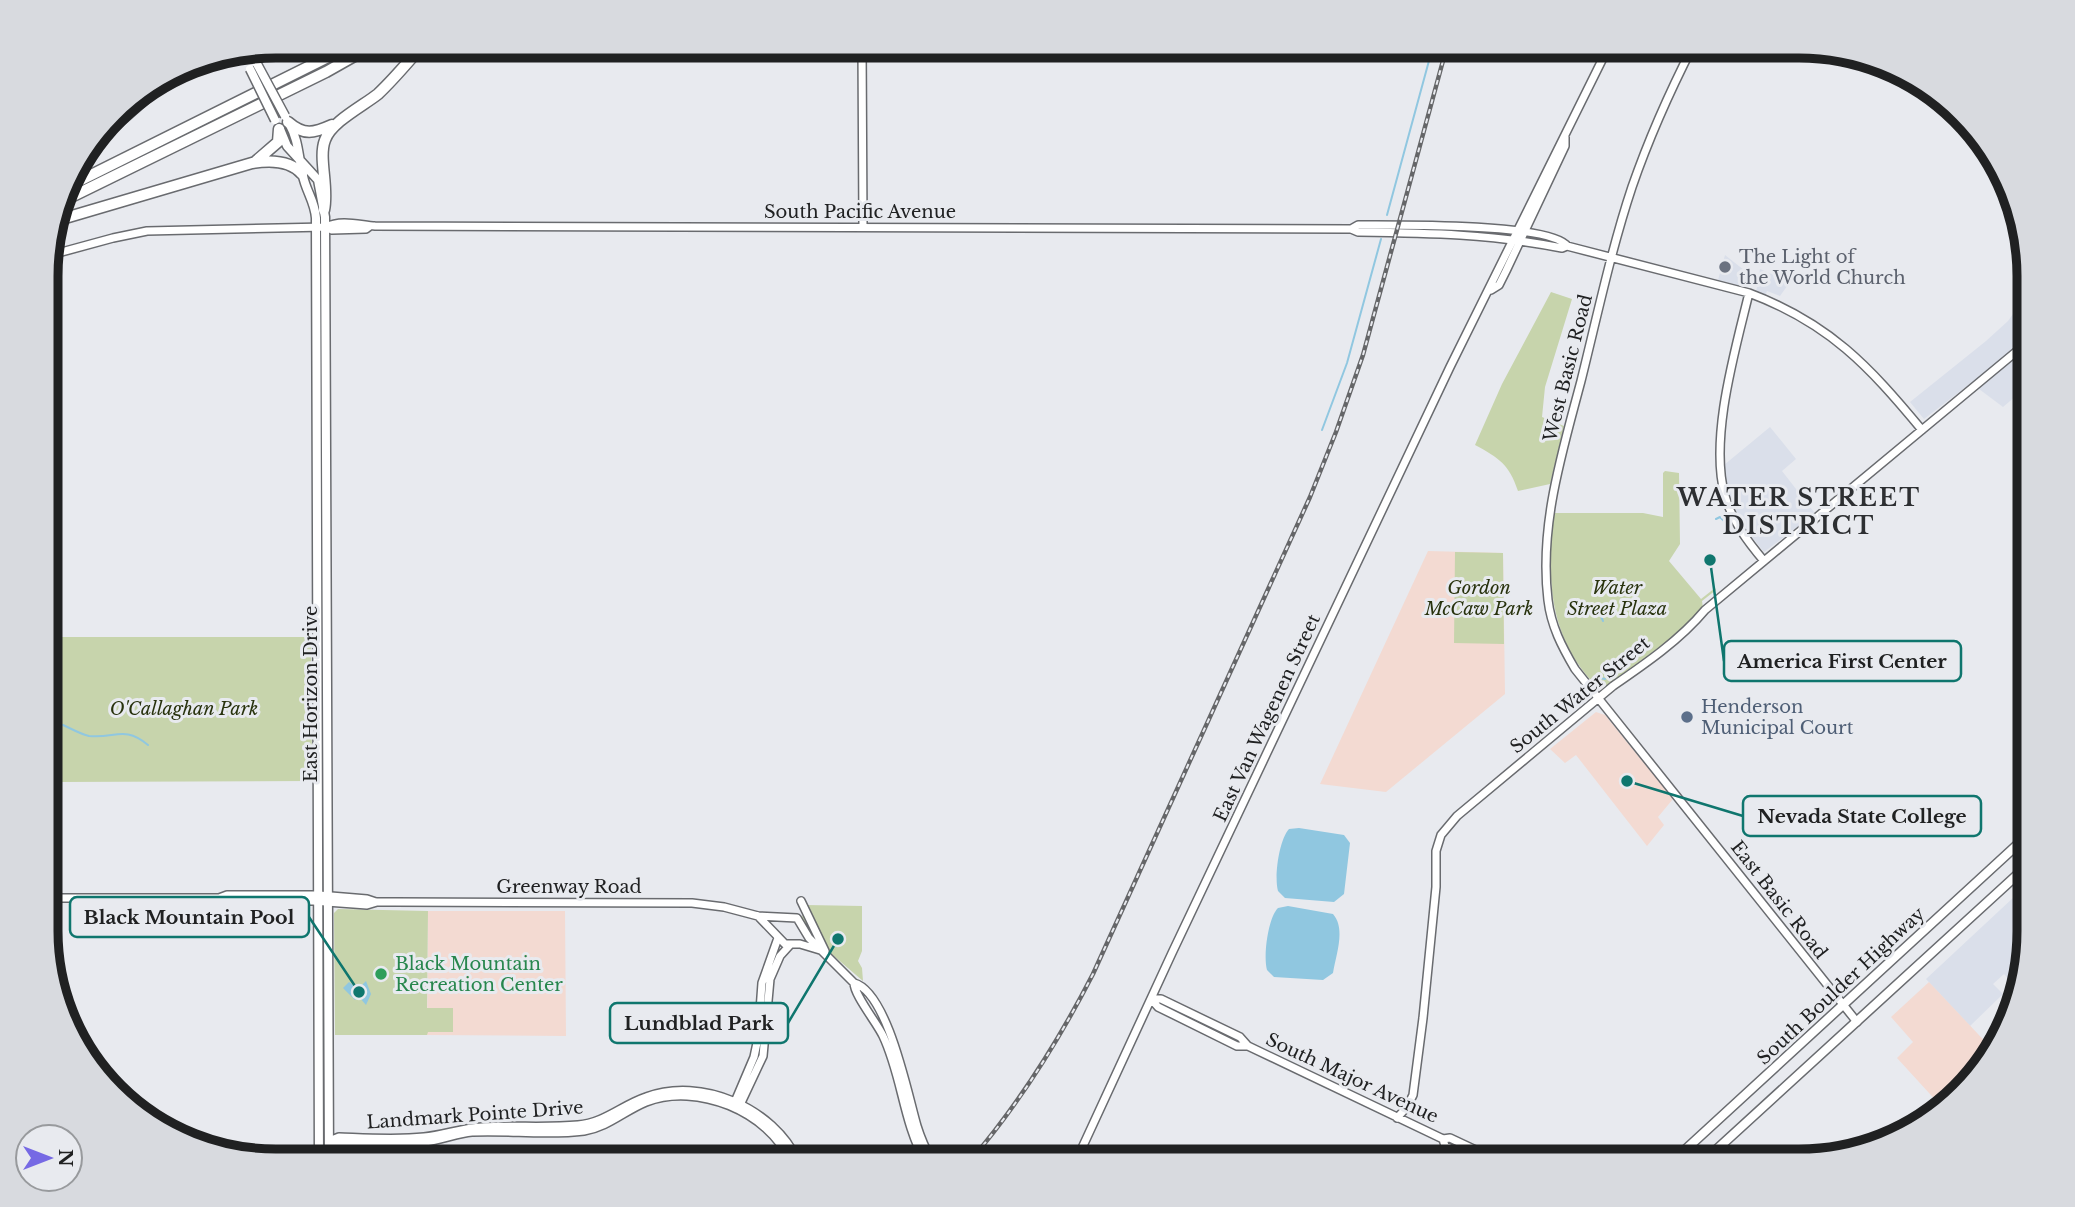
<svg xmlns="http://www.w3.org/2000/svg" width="2075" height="1207" viewBox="0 0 2075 1207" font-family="'Libre Baskerville',serif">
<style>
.built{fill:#dadfea}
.education{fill:#f3dad2}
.green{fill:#c7d4ac}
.water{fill:#90c7e0}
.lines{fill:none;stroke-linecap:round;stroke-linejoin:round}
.stream{stroke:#90c7e0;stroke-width:2}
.secondary-casing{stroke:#696b6f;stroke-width:10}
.primary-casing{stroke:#696b6f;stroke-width:11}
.highway-casing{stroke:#696b6f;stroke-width:13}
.secondary{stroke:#fff;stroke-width:7}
.primary{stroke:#fff;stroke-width:8}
.highway{stroke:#fff;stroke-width:10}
.rail-casing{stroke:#656668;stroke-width:4.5}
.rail{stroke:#e8eaef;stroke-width:2;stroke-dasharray:5;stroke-linecap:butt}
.primary-bridge-casing{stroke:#696b6f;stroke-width:11;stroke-linecap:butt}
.primary-bridge{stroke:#fff;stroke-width:8}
.worship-dot{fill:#6b7280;stroke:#e8eaef;stroke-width:2.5}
.service-dot{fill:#5c6f8a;stroke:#e8eaef;stroke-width:2.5}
.leisure-dot{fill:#2e9e5b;stroke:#e8eaef;stroke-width:2.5}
.labels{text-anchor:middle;stroke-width:6;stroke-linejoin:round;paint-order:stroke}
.street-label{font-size:18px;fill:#202122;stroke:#e8eaef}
.worship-label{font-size:18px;fill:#5b616d;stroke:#e8eaef;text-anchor:start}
.park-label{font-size:18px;font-style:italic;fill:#28320d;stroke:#e8eaef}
.service-label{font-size:18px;fill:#4e5e75;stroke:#e8eaef;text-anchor:start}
.leisure-label{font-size:18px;fill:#27864d;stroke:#e8eaef;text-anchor:start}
.district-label{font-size:24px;font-weight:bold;letter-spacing:2px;fill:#2d2f32;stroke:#e8eaef}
.rim{fill:none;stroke:#202122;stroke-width:9}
.leader{fill:none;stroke:#0f766e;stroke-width:2.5}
.callout-dot{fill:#0f766e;stroke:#e8eaef;stroke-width:2.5}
.callout{fill:#e8eaef;stroke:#0f766e;stroke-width:2.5}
.callout-label{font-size:19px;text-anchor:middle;font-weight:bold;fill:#202122}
</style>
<rect width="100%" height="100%" fill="#e8eaef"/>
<path class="built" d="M 1725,255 L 1749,274 L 1745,287 L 1718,280 Z
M 1760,269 L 1790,282 L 1780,296 L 1767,291 L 1765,296 L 1756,293 Z
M 2020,304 L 2029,315 L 2029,334 L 2021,341 L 2029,349 L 2029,385 L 2003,407 L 1971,383 L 1924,419 L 1910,402 L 1986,341 L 2008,321 Z
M 1770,427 L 1796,459 L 1782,471 L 1814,512 L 1812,516 L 1764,552 L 1747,531 L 1739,517 L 1729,494 L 1724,465 Z
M 2029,883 L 2029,946 L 2016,987 L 2004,974 L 1993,984 L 2003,994 L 1970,1026 L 1926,979 Z"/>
<path class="education" d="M 1428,551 L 1503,553 L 1505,694 L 1386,792 L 1320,784 Z
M 47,637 L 57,637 L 57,782 L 47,782 Z
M 1596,712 L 1605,715 L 1673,799 L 1658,817 L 1664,825 L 1647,846 L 1576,755 L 1565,763 L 1550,749 Z
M 428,911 L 565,911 L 566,1036 L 427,1035 Z
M 1929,982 L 1994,1051 L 1940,1105 L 1897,1058 L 1913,1042 L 1891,1017 Z"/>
<path class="green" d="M 1551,292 L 1572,299 L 1545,387 L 1542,417 L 1564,426 L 1550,484 L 1518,491 C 1509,464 1499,458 1475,445 L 1502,384 Z
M 1665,471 L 1679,473 L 1680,544 L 1669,561 L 1701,599 L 1715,588 L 1716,590 L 1702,601 L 1703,608 C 1674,640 1639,667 1603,690 L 1600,690 C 1548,639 1547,581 1553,513 L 1643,513 L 1663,517 L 1663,473 Z
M 1455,552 L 1503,553 L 1504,644 L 1454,643 Z
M 57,637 L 309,637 L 311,640 L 312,781 L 57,782 Z
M 806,905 L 862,906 L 862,951 L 858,961 L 862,968 L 863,981 L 799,926 Z
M 338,909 L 428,911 L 427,1008 L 453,1008 L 453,1032 L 428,1032 L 427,1035 L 335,1035 L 334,913 Z"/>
<path class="water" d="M 1299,828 L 1344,835 L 1350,843 L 1344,894 L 1334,902 L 1285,898 L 1278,891 C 1274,877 1279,840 1289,829 Z
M 1288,906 L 1333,914 C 1346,929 1336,954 1333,973 L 1323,980 L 1274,977 L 1267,970 C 1263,956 1268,918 1278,908 Z
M 366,981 L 371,994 L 366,1005 L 359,997 L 355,1000 L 343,988 L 349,982 L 358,989 Z"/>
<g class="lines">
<path class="stream" d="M 1387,215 L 1433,46
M 1322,430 L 1347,363 L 1381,239
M 1716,519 L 1720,517 L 1724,521 L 1728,517
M 1596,605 L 1603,621
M 1596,677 L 1605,679
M 63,725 C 72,729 80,734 89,736 C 115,739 124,725 148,745"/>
<g class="secondary-casing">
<path id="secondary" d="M 862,46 L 863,227
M 1693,46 C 1670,91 1649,138 1632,187 C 1611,250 1597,317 1581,381 C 1562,453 1539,526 1548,600 C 1551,626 1562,647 1575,669 L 1857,1022
M 326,227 L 332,230 L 366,229 L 370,226
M 1351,229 L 1358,225 C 1391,225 1551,223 1567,246
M 47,256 L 113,238 L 147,231 L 326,227 C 341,219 360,225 375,226 L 1351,229 L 1358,232 C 1429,233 1491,234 1562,248 L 1567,246 L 1749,293 C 1829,323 1869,366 1922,430
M 1491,290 L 1499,285 L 1506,271 L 1565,146 L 1565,137
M 1749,293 C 1735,351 1709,439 1725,496 C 1732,521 1748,542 1764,561
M 47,898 L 219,898 L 227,895 L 319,895 L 367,899 L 376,902
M 219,898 L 227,901 L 313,901 L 367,905 L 377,902 L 395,902 L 692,903 L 724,907 L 758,916 L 797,918 L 809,938 L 854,983 C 888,992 908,1096 917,1126 C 921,1139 926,1150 932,1161
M 801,901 L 825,951
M 758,916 L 785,944 L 800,944 L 820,950
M 854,983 C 854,995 877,1023 883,1036 C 902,1076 903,1122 925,1161
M 1151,999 L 1158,1007 L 1237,1046 L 1248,1046 L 1443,1139 L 1450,1138 L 1499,1161
M 1151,999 L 1161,999 L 1240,1037 L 1248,1046
M 734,1104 L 754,1057 L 758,1038 L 762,983 L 778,938
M 739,1107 L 763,1056 L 770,979 L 780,956 L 790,945
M 1397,1118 L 1407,1107 L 1413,1095 L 1423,1018 L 1436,887 L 1436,851 L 1441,835 L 1457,816 L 1613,686 C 1645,664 1680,640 1705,610 L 2029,341
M 1443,1139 L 1445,1146 L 1478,1161
M 329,1141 L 339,1137 C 367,1138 397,1140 424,1137 C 444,1135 462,1128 482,1127 C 514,1125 546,1128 578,1125 C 604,1123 622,1105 646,1097 C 701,1076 774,1108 798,1161
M 330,1141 C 350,1146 410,1145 431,1141 C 445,1139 458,1133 472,1132 C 509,1130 547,1136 584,1131 C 608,1127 624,1111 646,1102 C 697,1082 769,1112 790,1161
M 1076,1161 L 1172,953 L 1450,367 L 1609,46"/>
</g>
<g class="primary-casing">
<path id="primary" d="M 289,123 C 299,141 298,157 303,176 C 306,191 315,202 316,218 L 319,1161
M 280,129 L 287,146 L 318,180 L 325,217 L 329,1161
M 1673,1161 L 2029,834
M 1704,1161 L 2029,864"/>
</g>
<g class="highway-casing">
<path id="highway" d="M 253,50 L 253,52
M 235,54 L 242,58
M 288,122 C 304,136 314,133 332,125
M 89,148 L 181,67
M 256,161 L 278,142 L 279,129
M 65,188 L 350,46
M 61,202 L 326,72 L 372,46
M 324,210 C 329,187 318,158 325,140 C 331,122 363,106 378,94 C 394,79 408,62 422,46
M 55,221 L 252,163 C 270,160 290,160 302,174"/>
</g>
<use href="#secondary" class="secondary"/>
<use href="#primary" class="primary"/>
<use href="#highway" class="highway"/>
<g class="rail-casing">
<path id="rail" d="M 970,1161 C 1019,1104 1058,1042 1093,974 L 1310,497 L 1336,432 L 1363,355 L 1447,46"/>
</g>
<use href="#rail" class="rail"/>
<g class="primary-bridge-casing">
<path id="primary-bridge" d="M 257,64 L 285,116
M 250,69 L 275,120"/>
</g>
<use href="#primary-bridge" class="primary-bridge"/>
</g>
<circle class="worship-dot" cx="1725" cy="267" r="7"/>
<circle class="service-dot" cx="1687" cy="717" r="7"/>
<circle class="leisure-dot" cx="381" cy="974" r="7"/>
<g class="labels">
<g class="street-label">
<text x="860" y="218">South Pacific Avenue</text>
<text transform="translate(1568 368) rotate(-76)" y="6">West Basic Road</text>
<text transform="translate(311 694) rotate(-90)" y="6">East Horizon Drive</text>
<text transform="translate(1580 695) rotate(-39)" y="6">South Water Street</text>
<text transform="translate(1267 718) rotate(-65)" y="6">East Van Wagenen Street</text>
<text x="569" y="893">Greenway Road</text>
<text transform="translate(1779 900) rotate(52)" y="6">East Basic Road</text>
<text transform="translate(1841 986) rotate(-43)" y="6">South Boulder Highway</text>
<text transform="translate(1352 1078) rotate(25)" y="6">South Major Avenue</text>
<text transform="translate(475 1115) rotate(-4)" y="6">Landmark Pointe Drive</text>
</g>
<g class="worship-label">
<text x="1739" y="263">The Light of<tspan x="1739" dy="21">the World Church</tspan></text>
</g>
<g class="park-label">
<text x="1479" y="594">Gordon<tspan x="1479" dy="21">McCaw Park</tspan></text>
<text x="1617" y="594">Water<tspan x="1617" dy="21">Street Plaza</tspan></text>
<text x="184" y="715">O'Callaghan Park</text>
</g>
<g class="service-label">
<text x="1701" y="713">Henderson<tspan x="1701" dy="21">Municipal Court</tspan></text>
</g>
<g class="leisure-label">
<text x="395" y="970">Black Mountain<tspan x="395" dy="21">Recreation Center</tspan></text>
</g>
<g class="district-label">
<text x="1799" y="506">WATER STREET<tspan x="1799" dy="28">DISTRICT</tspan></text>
</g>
</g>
<path d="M0 0H2075V1207H0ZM276 58H1799A218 218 0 0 1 2017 276V931A218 218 0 0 1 1799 1149H276A218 218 0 0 1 58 931V276A218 218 0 0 1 276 58Z" fill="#d8dadf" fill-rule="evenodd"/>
<path class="rim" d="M276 58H1799A218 218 0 0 1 2017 276V931A218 218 0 0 1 1799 1149H276A218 218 0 0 1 58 931V276A218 218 0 0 1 276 58Z"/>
<path class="leader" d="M1710 560L1724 661M1627 781L1743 816M359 992L309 917M838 939L788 1023"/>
<g class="callout-dot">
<circle cx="1710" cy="560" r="7"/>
<circle cx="1627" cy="781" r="7"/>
<circle cx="359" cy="992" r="7"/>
<circle cx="838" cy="939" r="7"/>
</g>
<g class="callout">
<rect x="1724" y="641" width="237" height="40" rx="7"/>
<rect x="1743" y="796" width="238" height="40" rx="7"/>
<rect x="70" y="897" width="239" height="40" rx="7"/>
<rect x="610" y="1003" width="178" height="40" rx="7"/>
</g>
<g class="callout-label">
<text x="1842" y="668">America First Center</text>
<text x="1862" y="823">Nevada State College</text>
<text x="189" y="924">Black Mountain Pool</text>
<text x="699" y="1030">Lundblad Park</text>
</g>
<g transform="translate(49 1158) rotate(90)"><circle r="33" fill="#e8eaef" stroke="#989a9d" stroke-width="2"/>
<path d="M0-5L12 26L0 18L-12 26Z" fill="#7669e4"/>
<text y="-10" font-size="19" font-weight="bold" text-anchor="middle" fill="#202122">N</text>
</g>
</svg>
